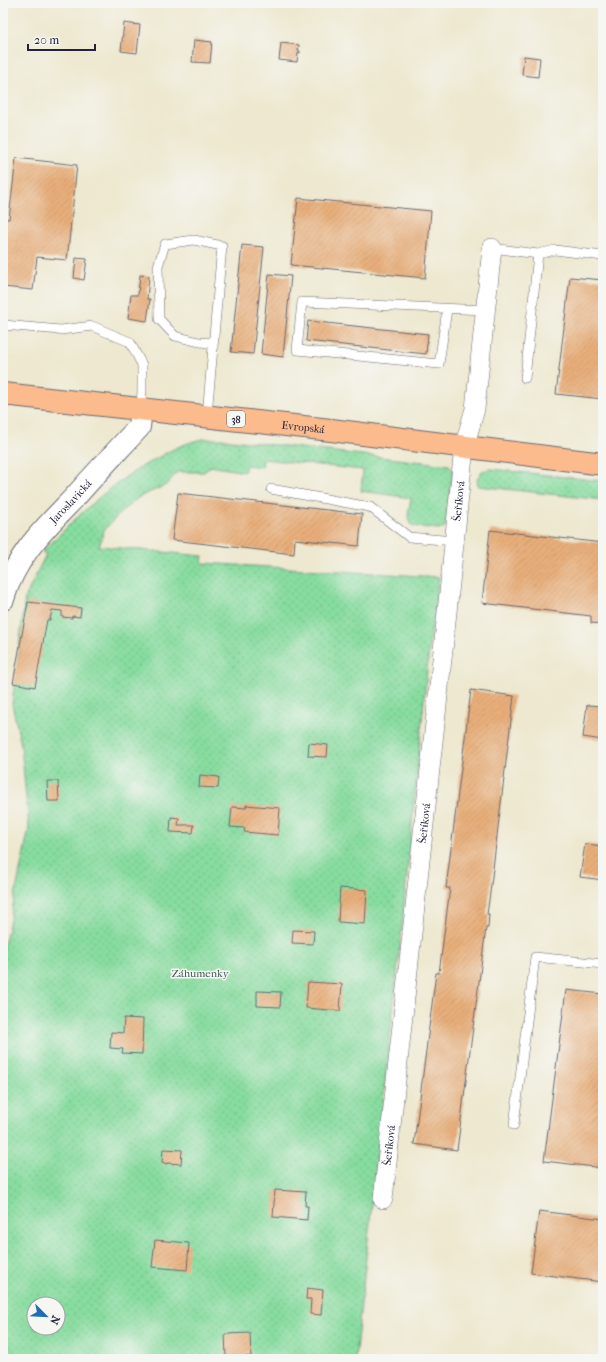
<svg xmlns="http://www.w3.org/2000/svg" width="606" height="1362" viewBox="0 0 606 1362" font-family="'IM FELL French Canon',serif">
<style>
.green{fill:url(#green-dots);stroke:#547f6d;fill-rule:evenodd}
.building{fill:url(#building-hatch)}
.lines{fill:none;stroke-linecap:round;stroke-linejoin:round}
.service-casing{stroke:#69676f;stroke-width:10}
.minor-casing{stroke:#69676f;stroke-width:20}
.tertiary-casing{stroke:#69676f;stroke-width:24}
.primary-casing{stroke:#69676f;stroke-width:24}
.service{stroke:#fff;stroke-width:9}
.minor{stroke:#fff;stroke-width:19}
.tertiary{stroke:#fff;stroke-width:22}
.primary{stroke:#fbbb8d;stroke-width:22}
.labels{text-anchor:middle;stroke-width:3;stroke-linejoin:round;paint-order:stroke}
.shield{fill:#f6f6f2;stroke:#626272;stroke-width:1}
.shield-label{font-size:10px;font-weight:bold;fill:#22223b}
.street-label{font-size:11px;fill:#22223b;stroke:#f6f6f2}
.park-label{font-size:11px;fill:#405a59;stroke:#f6f6f2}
</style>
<defs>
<pattern id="green-dots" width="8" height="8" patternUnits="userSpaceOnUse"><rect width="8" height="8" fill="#87dc9f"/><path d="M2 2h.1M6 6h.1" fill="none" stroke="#74bc8a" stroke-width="1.8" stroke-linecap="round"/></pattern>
<pattern id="building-hatch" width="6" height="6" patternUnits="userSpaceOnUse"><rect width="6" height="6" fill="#e8af7a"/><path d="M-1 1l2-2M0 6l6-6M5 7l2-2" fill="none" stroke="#c7966a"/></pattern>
</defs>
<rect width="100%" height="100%" fill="#f6f6f2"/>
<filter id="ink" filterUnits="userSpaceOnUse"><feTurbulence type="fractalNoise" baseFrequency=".025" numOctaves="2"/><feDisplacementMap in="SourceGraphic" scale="8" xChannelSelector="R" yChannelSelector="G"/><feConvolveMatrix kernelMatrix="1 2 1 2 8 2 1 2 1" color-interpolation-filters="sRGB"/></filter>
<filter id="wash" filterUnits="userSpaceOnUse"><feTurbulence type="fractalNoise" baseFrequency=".012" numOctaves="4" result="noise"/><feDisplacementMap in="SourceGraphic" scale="16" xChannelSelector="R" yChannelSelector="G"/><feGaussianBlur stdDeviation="0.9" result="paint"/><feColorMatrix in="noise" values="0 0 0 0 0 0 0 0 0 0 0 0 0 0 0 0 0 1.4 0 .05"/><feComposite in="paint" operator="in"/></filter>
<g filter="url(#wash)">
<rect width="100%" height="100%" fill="#ede8cf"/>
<path class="green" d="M 203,439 L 223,439 L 449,465 L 453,470 L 445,527 L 439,529 L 413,526 C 404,519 410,508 411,498 L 361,491 L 363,470 L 263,459 L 262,467 L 246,465 L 244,472 L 211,466 L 204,472 L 177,472 L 166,485 L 139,497 L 122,511 L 104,530 L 99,546 L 203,556 L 202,563 L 439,577 L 430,639 L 400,946 L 355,1359 L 3,1359 L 3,945 L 6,938 L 29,828 L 21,745 L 12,704 L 25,598 L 46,554 L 42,552 C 81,513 112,481 161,456 C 174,448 188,442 203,439 ZM 34,1304 L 58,1304 L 58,1328 L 34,1328 Z
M 491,469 L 603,481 L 603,500 L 478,486 L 477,479 L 482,471 Z"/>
<g id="blocks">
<path class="building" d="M 124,23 L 140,25 L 137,53 L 121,51 Z
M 194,40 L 212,42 L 210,63 L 192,62 Z
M 281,43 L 299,45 L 298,51 L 300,51 L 300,53 L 298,53 L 297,62 L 279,60 Z
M 524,56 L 540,58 L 538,77 L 522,75 Z
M 16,158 L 77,165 L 67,260 L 37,257 L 33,290 L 3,287 L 3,219 L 9,219 Z
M 298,198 L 431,211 L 425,278 L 291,265 Z
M 242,245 L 264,247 L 253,354 L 231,352 Z
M 76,258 L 87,259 L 84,280 L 74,278 Z
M 269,274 L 291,276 L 283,357 L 261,354 Z
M 140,275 L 149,276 L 147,299 L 150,299 L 147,321 L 128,318 L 131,295 L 138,295 Z
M 570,277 L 603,280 L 603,399 L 556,394 Z
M 308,321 L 428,334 L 426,354 L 306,341 Z
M 178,493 L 362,514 L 359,546 L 295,539 L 294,554 L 172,540 Z
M 490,530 L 603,543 L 603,624 L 591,623 L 591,616 L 482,603 Z
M 28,602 L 81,608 L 80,617 L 72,616 L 72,618 L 62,617 L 62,611 L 52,610 L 50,620 L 47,620 L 35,687 L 13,683 Z
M 471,690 L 514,696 L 490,893 L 487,914 L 489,914 L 488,928 L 486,928 L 457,1150 L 414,1144 L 436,973 L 439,973 L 450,888 L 446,888 Z
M 587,705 L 603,706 L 603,740 L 583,737 Z
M 309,743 L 328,745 L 327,757 L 308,756 Z
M 200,775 L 219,777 L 218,788 L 199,787 Z
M 47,781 L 58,781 L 59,801 L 48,801 Z
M 246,805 L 280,808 L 278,835 L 244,832 L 245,828 L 230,827 L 232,807 L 246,808 Z
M 171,817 L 179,818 L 178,825 L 194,825 L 193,833 L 170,832 Z
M 585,844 L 603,846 L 603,880 L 580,877 Z
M 340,888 L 367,890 L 365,924 L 338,922 Z
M 293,930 L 314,931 L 313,944 L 292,943 Z
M 308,982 L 342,984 L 340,1011 L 306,1008 Z
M 566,990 L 603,994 L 603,1168 L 544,1161 Z
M 257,991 L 281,992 L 280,1007 L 257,1006 Z
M 124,1018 L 143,1019 L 142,1054 L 122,1053 L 123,1049 L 110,1048 L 111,1032 L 123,1033 Z
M 163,1149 L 182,1150 L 181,1164 L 167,1163 L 167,1164 L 162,1162 Z
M 275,1190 L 306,1192 L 305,1206 L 308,1206 L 307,1220 L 273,1217 Z
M 539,1211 L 603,1219 L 603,1282 L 531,1273 Z
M 155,1240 L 189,1243 L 187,1270 L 152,1267 Z
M 307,1288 L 323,1290 L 321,1315 L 310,1314 L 311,1299 L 306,1299 Z
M 250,1333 L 251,1357 L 226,1357 L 225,1334 Z"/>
</g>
</g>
<g filter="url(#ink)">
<use href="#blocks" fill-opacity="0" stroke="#69676f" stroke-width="1"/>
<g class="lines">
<g class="service-casing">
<path id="service" d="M 492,248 L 538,254 L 525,378
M 538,254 L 555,250 L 603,256
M 447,309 L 439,364 L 297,350 L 302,302 L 485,310
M 3,325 L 61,330 L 92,326 L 130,342 L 142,365 L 142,390 L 141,408
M 207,415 L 222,246 L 194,240 L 165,244 L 158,266 L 159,319 L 175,336 L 199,342 L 213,343
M 271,489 L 370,507 L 409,537 L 454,541
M 514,1125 L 535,957 L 603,964"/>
</g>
<g class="minor-casing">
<g id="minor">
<path id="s1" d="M 383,1199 L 444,641 L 464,447 L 475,409 L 492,248"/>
</g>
</g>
<g class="tertiary-casing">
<g id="tertiary">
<path id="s2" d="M 3,599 C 15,556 45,528 75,497 C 96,473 118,450 139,427 L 141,408"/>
</g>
</g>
<g class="primary-casing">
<g id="primary">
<path id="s3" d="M 3,394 L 331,430 L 603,464"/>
</g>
</g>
<use href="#service" class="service"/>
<use href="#minor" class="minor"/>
<use href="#tertiary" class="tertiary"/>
<use href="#primary" class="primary"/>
</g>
</g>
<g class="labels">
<rect class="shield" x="227" y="411" width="18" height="16" rx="3"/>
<g class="shield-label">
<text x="236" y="423">38</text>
</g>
<g class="street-label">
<text dy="4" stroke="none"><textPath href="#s3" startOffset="302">Evropská</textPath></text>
<text dy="4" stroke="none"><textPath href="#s2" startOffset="120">Jaroslavická</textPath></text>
<text dy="4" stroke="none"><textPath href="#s1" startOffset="702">Šeříková</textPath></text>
<text dy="4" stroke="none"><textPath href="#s1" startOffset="378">Šeříková</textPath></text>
<text dy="4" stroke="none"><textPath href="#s1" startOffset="54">Šeříková</textPath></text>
</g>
<g class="park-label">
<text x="200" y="977">Záhumenky</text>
</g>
</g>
<rect width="606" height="1362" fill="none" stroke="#f6f6f2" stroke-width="16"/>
<g transform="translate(46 1316) rotate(114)"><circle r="19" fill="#f6f6f2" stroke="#a1a1a9"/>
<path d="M0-3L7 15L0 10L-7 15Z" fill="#1f6fb2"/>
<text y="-6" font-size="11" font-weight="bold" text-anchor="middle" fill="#22223b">N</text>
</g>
<path d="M28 44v6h67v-6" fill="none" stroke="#22223b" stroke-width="2"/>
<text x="34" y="44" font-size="12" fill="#22223b" stroke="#f6f6f2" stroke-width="3" paint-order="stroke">20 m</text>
</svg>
